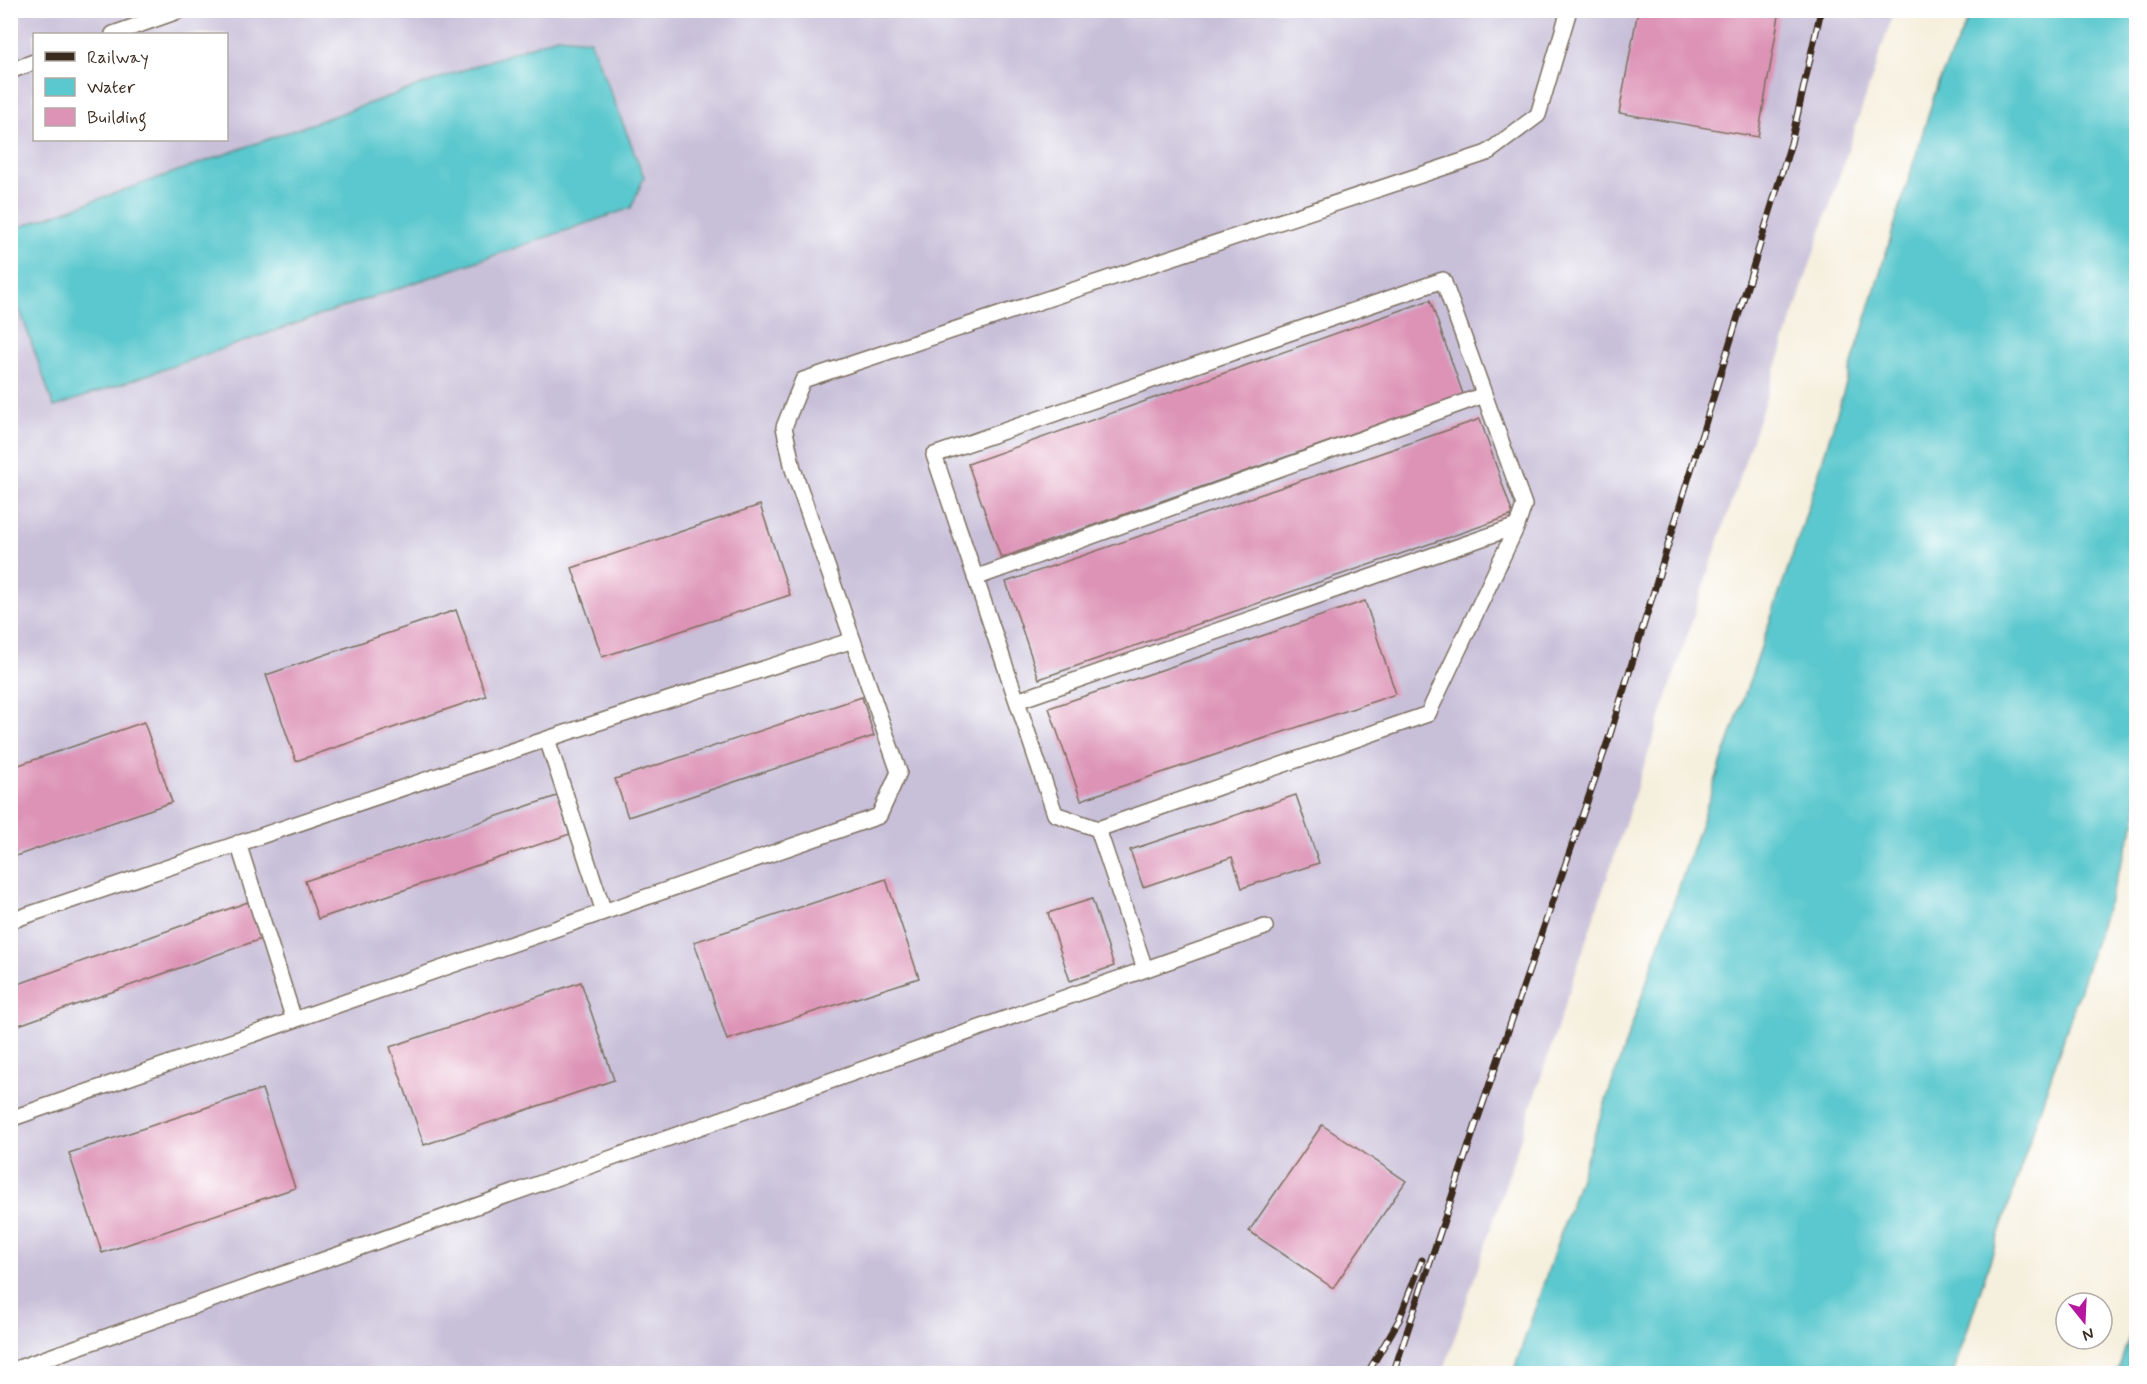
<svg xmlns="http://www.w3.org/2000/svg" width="2147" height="1384" viewBox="0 0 2147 1384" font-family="Mynerve,sans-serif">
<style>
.industrial{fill:#c8bfd8;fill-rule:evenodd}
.water{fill:#5ac8ce;stroke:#4a7976;stroke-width:1.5}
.building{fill:#dd93b6}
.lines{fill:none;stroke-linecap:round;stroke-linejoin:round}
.lane-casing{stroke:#7c6f61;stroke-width:18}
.lane{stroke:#fff;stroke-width:15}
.rail-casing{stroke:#3b2a1e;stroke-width:7}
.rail{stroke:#fff;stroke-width:4.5;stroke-dasharray:14;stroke-linecap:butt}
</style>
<rect width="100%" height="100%" fill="#fff"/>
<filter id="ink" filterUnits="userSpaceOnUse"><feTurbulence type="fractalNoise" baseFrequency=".0167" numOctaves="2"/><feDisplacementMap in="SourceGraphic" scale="12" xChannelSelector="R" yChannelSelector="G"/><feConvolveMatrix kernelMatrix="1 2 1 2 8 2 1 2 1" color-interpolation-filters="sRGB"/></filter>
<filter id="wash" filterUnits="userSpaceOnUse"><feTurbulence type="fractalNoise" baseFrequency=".008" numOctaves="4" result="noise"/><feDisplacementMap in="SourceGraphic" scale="24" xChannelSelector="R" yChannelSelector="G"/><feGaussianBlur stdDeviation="1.35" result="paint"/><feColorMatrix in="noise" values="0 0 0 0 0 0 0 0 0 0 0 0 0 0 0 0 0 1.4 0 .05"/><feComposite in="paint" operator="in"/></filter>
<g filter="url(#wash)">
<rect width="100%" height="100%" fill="#f5efdd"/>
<path class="industrial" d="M 10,11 L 1894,11 L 1443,1373 L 11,1373 ZM 34,34 L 226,34 L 226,140 L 34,140 Z"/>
<path class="water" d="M 1972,11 L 2136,11 L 2136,819 L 1953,1373 L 1513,1373 L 1803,524 L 1938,83 Z
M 557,37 L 590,40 L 644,177 L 631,208 L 54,407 L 11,284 L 11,230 Z
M 2136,1317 L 2136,1373 L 2117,1373 Z"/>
<g id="blocks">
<path class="building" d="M 1638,10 L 1780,10 L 1758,137 L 1619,113 Z
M 1430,300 L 1463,394 L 1001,558 L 968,464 Z
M 1480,419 L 1513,515 L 1039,679 L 1006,582 Z
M 760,505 L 790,595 L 602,657 L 572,568 Z
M 1365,601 L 1396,694 L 1081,800 L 1049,708 Z
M 456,610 L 486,696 L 296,761 L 266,675 Z
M 862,697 L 874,736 L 628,817 L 615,779 Z
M 144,722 L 172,802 L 10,858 L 10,768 Z
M 1296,795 L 1319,863 L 1242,888 L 1232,857 L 1143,887 L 1130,850 Z
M 557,796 L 570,834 L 318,919 L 305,881 Z
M 886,879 L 919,978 L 727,1040 L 694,942 Z
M 1092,899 L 1114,966 L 1070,981 L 1048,913 Z
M 248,902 L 261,939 L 16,1026 L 10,1010 L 10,987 Z
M 581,982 L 614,1080 L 424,1145 L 390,1047 Z
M 262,1089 L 295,1188 L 102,1253 L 69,1153 Z
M 1322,1125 L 1406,1181 L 1333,1288 L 1249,1231 Z"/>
</g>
</g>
<g filter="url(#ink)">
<use href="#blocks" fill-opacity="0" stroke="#7c6f61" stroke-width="1.5"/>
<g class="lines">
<g class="lane-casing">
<path id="lane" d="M 113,34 L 181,10
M 10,71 L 34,62
M 975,578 L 1484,395
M 1017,701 L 1517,526
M 547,739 L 604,912
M 1098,829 L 1055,814 L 934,455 L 1443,280 L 1524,505 L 1517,526 L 1428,714 L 1098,829 L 1145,969
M 238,843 L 294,1020
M 10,921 L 547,739 L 853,640
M 10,1119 L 879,816 L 899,772 L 793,469 L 784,427 L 803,380 L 1487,153 L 1538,115 L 1569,10
M 10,1371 L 1265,927"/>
</g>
<use href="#lane" class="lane"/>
<g class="rail-casing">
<path id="rail" d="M 1367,1374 L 1399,1320 L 1422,1260
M 1393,1374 L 1477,1121 L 1609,738 L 1791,143 L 1821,10"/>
</g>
<use href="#rail" class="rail"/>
</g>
</g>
<rect width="2147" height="1384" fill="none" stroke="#fff" stroke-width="36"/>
<rect x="33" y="33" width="195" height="108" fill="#ffffff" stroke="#b1aaa5" stroke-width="1.5"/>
<rect x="45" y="52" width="30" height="9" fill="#3b2a1e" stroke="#b1aaa5" stroke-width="1.5"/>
<text x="87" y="63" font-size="18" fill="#3b2a1e">Railway</text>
<rect x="45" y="78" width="30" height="18" fill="#5ac8ce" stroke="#b1aaa5" stroke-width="1.5"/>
<text x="87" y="93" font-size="18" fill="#3b2a1e">Water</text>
<rect x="45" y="108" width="30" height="18" fill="#dd93b6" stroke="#b1aaa5" stroke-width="1.5"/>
<text x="87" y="123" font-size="18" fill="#3b2a1e">Building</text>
<g transform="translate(2084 1321) rotate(162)"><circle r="28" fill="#ffffff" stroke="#b1aaa5" stroke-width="1.5"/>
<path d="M0-4.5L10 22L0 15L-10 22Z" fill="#b5179e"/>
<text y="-9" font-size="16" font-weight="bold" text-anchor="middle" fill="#3b2a1e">N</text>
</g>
</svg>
